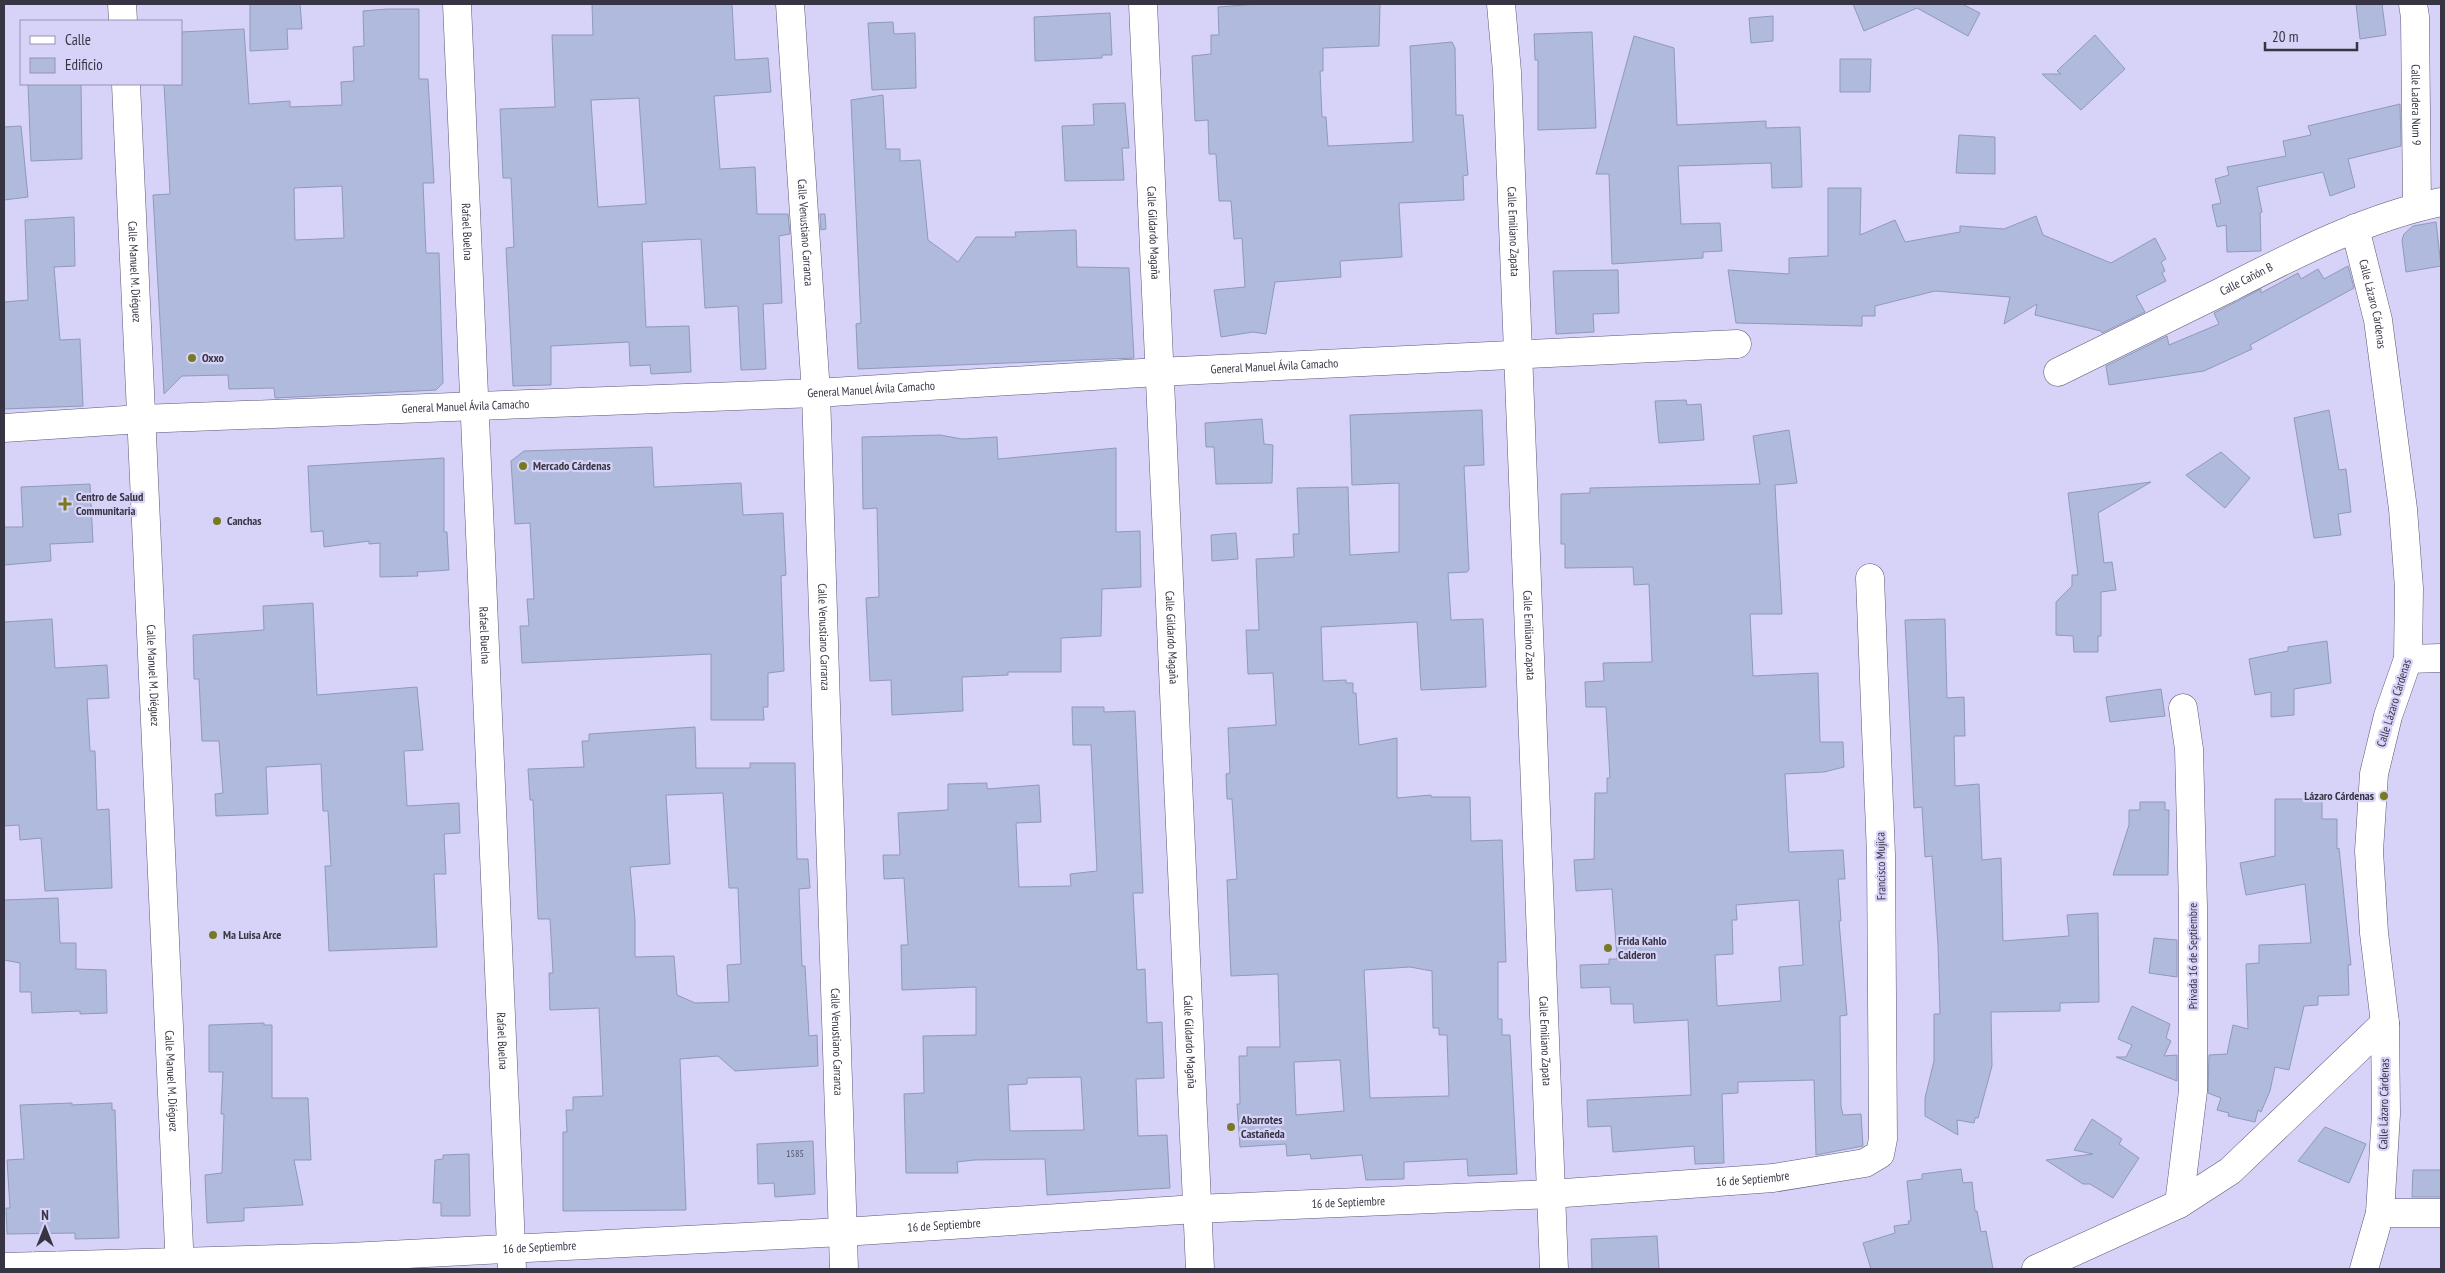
<svg xmlns="http://www.w3.org/2000/svg" width="2445" height="1273" viewBox="0 0 2445 1273" font-family="'PT Sans Narrow',sans-serif">
<style>
.building{fill:#afbadc;stroke:#8f9abb;fill-rule:evenodd}
.lines{fill:none;stroke-linecap:round;stroke-linejoin:round}
.minor-casing{stroke:#5c5776;stroke-width:29}
.minor{stroke:#fff;stroke-width:28}
.poi-dot{fill:#777a22;stroke:#d7d2f7;stroke-width:2}
.labels{text-anchor:middle;stroke-width:4.5;stroke-linejoin:round;paint-order:stroke}
.number-label{font-size:10px;fill:#555669}
.street-label{font-size:12px;fill:#373543;stroke:#d7d2f7}
.poi-label{font-size:12px;font-weight:bold;fill:#373543;stroke:#d7d2f7;text-anchor:start}
</style>
<rect width="100%" height="100%" fill="#d7d2f7"/>
<path class="building" d="M 250,4 L 300,4 L 302,29 L 287,29 L 288,49 L 250,51 Z
M 592,4 L 732,4 L 735,60 L 768,58 L 771,92 L 714,96 L 720,169 L 755,167 L 757,214 L 788,214 L 790,234 L 779,236 L 782,303 L 763,304 L 766,369 L 741,370 L 738,306 L 705,308 L 701,239 L 642,242 L 646,327 L 689,326 L 691,372 L 651,374 L 650,365 L 630,366 L 629,342 L 551,346 L 551,385 L 513,386 L 506,248 L 514,247 L 511,178 L 503,178 L 500,109 L 555,107 L 552,35 L 593,35 ZM 639,98 L 646,204 L 598,207 L 591,100 Z
M 1258,4 L 1380,4 L 1379,46 L 1323,48 L 1323,71 L 1320,71 L 1322,117 L 1326,117 L 1328,146 L 1413,142 L 1410,46 L 1452,42 L 1455,48 L 1456,115 L 1463,115 L 1468,175 L 1463,176 L 1464,200 L 1399,203 L 1402,257 L 1340,261 L 1341,277 L 1275,282 L 1266,334 L 1253,332 L 1221,337 L 1214,290 L 1245,287 L 1242,238 L 1234,239 L 1231,201 L 1219,201 L 1216,154 L 1209,154 L 1208,120 L 1195,121 L 1192,56 L 1211,54 L 1211,35 L 1219,35 L 1218,7 Z
M 1853,4 L 1962,4 L 1980,13 L 1968,36 L 1917,8 L 1864,31 Z
M 2356,4 L 2382,4 L 2386,35 L 2360,39 Z
M 387,9 L 419,9 L 419,79 L 428,79 L 434,183 L 423,183 L 426,253 L 439,253 L 443,383 L 436,390 L 275,398 L 274,388 L 229,389 L 228,375 L 182,376 L 164,394 L 153,195 L 170,194 L 164,84 L 181,84 L 181,32 L 244,29 L 249,104 L 290,101 L 290,107 L 342,105 L 341,82 L 354,81 L 353,47 L 364,46 L 363,11 ZM 342,186 L 344,238 L 295,240 L 294,188 Z
M 1110,13 L 1112,55 L 1102,55 L 1102,58 L 1035,61 L 1034,17 Z
M 1773,16 L 1773,41 L 1751,43 L 1749,18 Z
M 893,22 L 894,34 L 915,33 L 916,88 L 872,90 L 868,23 Z
M 1592,32 L 1596,128 L 1538,130 L 1538,60 L 1535,60 L 1534,34 Z
M 2095,35 L 2125,69 L 2081,110 L 2042,74 L 2061,74 L 2057,71 Z
M 1634,36 L 1674,48 L 1677,125 L 1766,121 L 1766,128 L 1800,127 L 1802,187 L 1772,188 L 1771,163 L 1678,166 L 1681,224 L 1720,223 L 1722,251 L 1703,252 L 1703,258 L 1612,264 L 1609,174 L 1596,174 Z
M 1840,59 L 1871,59 L 1870,92 L 1840,92 Z
M 28,84 L 81,84 L 82,159 L 31,161 Z
M 883,95 L 886,149 L 900,149 L 900,161 L 920,160 L 928,240 L 958,262 L 976,237 L 1016,237 L 1015,232 L 1076,230 L 1077,267 L 1129,268 L 1134,358 L 858,369 L 856,324 L 861,323 L 851,100 Z
M 1125,103 L 1129,148 L 1122,148 L 1124,180 L 1065,181 L 1062,126 L 1094,125 L 1093,104 Z
M 2400,104 L 2401,146 L 2348,159 L 2355,187 L 2330,196 L 2323,172 L 2257,187 L 2262,212 L 2260,213 L 2261,251 L 2227,252 L 2226,225 L 2217,227 L 2212,205 L 2221,203 L 2215,179 L 2229,175 L 2227,167 L 2286,156 L 2283,141 L 2311,135 L 2308,126 Z
M 21,126 L 28,197 L 4,200 L 4,127 Z
M 1959,135 L 1995,137 L 1995,174 L 1956,173 Z
M 1828,188 L 1861,188 L 1860,235 L 1895,220 L 1905,242 L 1960,232 L 1960,226 L 2004,229 L 2036,216 L 2043,235 L 2111,263 L 2155,238 L 2166,259 L 2161,262 L 2165,271 L 2162,273 L 2166,281 L 2136,296 L 2145,312 L 2102,333 L 2101,331 L 2035,315 L 2037,304 L 2004,324 L 2010,297 L 1935,291 L 1875,306 L 1875,316 L 1862,316 L 1862,326 L 1736,323 L 1728,270 L 1789,274 L 1789,258 L 1828,256 Z
M 820,214 L 825,214 L 826,229 L 821,230 Z
M 74,217 L 75,266 L 54,267 L 60,340 L 80,339 L 83,406 L 4,409 L 4,302 L 28,300 L 25,220 Z
M 2436,222 L 2441,266 L 2406,272 L 2402,240 L 2404,234 L 2413,226 Z
M 2348,266 L 2354,288 L 2250,345 L 2252,349 L 2204,371 L 2109,385 L 2106,366 L 2165,337 L 2167,336 L 2169,345 L 2219,324 L 2214,313 L 2261,289 L 2261,293 L 2298,273 L 2301,279 L 2318,269 L 2324,279 Z
M 1618,270 L 1619,313 L 1593,314 L 1594,332 L 1556,334 L 1553,271 Z
M 1686,400 L 1687,405 L 1701,404 L 1704,440 L 1659,443 L 1655,401 Z
M 1482,410 L 1484,465 L 1464,466 L 1469,570 L 1467,572 L 1448,573 L 1451,620 L 1483,619 L 1486,687 L 1421,690 L 1417,622 L 1321,627 L 1323,681 L 1346,680 L 1346,683 L 1353,683 L 1353,693 L 1356,693 L 1359,745 L 1397,738 L 1397,798 L 1431,795 L 1431,797 L 1470,797 L 1471,841 L 1502,840 L 1506,962 L 1498,962 L 1498,1019 L 1502,1019 L 1502,1035 L 1510,1035 L 1517,1174 L 1468,1176 L 1467,1159 L 1404,1162 L 1404,1179 L 1366,1180 L 1362,1155 L 1311,1159 L 1310,1154 L 1287,1156 L 1286,1144 L 1240,1147 L 1237,1104 L 1240,1104 L 1239,1056 L 1247,1056 L 1247,1047 L 1280,1047 L 1278,974 L 1231,976 L 1227,880 L 1237,879 L 1232,799 L 1227,799 L 1226,774 L 1230,773 L 1228,728 L 1276,725 L 1273,673 L 1248,674 L 1246,630 L 1259,630 L 1256,559 L 1294,557 L 1293,534 L 1299,534 L 1297,488 L 1348,487 L 1350,555 L 1399,552 L 1399,483 L 1352,485 L 1350,415 ZM 1410,967 L 1432,971 L 1433,1028 L 1439,1028 L 1439,1035 L 1447,1035 L 1449,1096 L 1370,1098 L 1364,970 ZM 1340,1060 L 1344,1111 L 1296,1115 L 1294,1062 Z
M 2329,410 L 2339,470 L 2346,469 L 2351,512 L 2338,514 L 2341,535 L 2314,538 L 2294,418 Z
M 1262,419 L 1264,444 L 1273,445 L 1272,483 L 1216,484 L 1214,447 L 1206,447 L 1205,423 Z
M 1789,430 L 1797,483 L 1775,485 L 1782,614 L 1750,614 L 1753,676 L 1818,673 L 1820,742 L 1843,742 L 1844,767 L 1824,772 L 1785,774 L 1789,852 L 1843,850 L 1845,879 L 1838,879 L 1841,921 L 1839,921 L 1847,1015 L 1840,1016 L 1841,1106 L 1843,1115 L 1861,1114 L 1863,1146 L 1816,1155 L 1814,1080 L 1738,1082 L 1738,1093 L 1722,1094 L 1724,1163 L 1695,1164 L 1694,1146 L 1613,1152 L 1611,1126 L 1588,1127 L 1587,1100 L 1691,1095 L 1688,1020 L 1634,1023 L 1633,1004 L 1611,1004 L 1610,987 L 1581,988 L 1580,965 L 1609,964 L 1609,959 L 1617,959 L 1612,889 L 1576,891 L 1574,860 L 1594,859 L 1595,793 L 1607,793 L 1607,778 L 1610,778 L 1606,707 L 1586,707 L 1585,682 L 1604,681 L 1603,663 L 1652,662 L 1649,584 L 1634,585 L 1633,567 L 1565,568 L 1565,544 L 1561,544 L 1561,494 L 1590,493 L 1590,488 L 1760,484 L 1753,436 ZM 1799,900 L 1803,965 L 1779,967 L 1781,1001 L 1717,1006 L 1715,955 L 1733,954 L 1732,920 L 1737,920 L 1736,905 Z
M 940,435 L 962,439 L 997,437 L 998,459 L 1116,448 L 1116,532 L 1140,531 L 1141,587 L 1102,589 L 1101,636 L 1061,638 L 1061,672 L 1008,672 L 1008,675 L 962,677 L 963,711 L 892,715 L 891,680 L 870,681 L 866,598 L 879,597 L 877,508 L 863,509 L 862,437 Z
M 652,447 L 654,487 L 741,483 L 743,515 L 783,513 L 786,575 L 781,576 L 784,671 L 768,673 L 768,707 L 763,707 L 764,720 L 711,720 L 711,654 L 522,663 L 520,626 L 529,626 L 527,599 L 534,599 L 530,523 L 515,524 L 511,461 L 524,451 Z
M 2221,452 L 2250,478 L 2225,508 L 2186,475 Z
M 444,458 L 444,532 L 447,532 L 449,570 L 417,572 L 418,576 L 380,577 L 380,543 L 369,544 L 369,541 L 324,547 L 323,531 L 311,532 L 308,466 Z
M 2151,482 L 2098,513 L 2104,563 L 2112,562 L 2116,590 L 2101,592 L 2101,636 L 2098,636 L 2098,652 L 2074,652 L 2073,636 L 2056,635 L 2056,602 L 2072,586 L 2072,575 L 2078,575 L 2068,493 Z
M 90,484 L 93,542 L 50,544 L 51,561 L 4,565 L 4,527 L 23,527 L 21,487 Z
M 1236,533 L 1238,559 L 1212,561 L 1211,535 Z
M 313,603 L 317,695 L 417,687 L 423,750 L 404,751 L 407,806 L 459,803 L 460,833 L 444,834 L 446,874 L 434,874 L 437,947 L 329,951 L 325,866 L 331,866 L 328,811 L 323,811 L 321,764 L 266,767 L 268,814 L 216,816 L 215,794 L 223,793 L 219,741 L 202,741 L 199,679 L 194,679 L 193,635 L 264,630 L 263,606 Z
M 52,619 L 55,668 L 107,665 L 109,698 L 87,699 L 90,751 L 95,751 L 97,810 L 109,809 L 112,888 L 45,891 L 41,838 L 20,840 L 19,825 L 4,826 L 4,622 Z
M 1945,619 L 1947,698 L 1964,697 L 1965,736 L 1954,736 L 1955,786 L 1979,784 L 1982,860 L 2001,858 L 2003,941 L 2069,936 L 2067,915 L 2098,913 L 2099,1002 L 2060,1003 L 2060,1011 L 1991,1012 L 1992,1066 L 1978,1118 L 1975,1118 L 1974,1123 L 1957,1120 L 1958,1135 L 1925,1116 L 1925,1098 L 1934,1061 L 1934,1014 L 1940,1014 L 1938,945 L 1932,856 L 1925,857 L 1922,807 L 1914,808 L 1905,620 Z
M 2327,641 L 2331,683 L 2294,689 L 2294,715 L 2271,717 L 2271,692 L 2255,695 L 2249,659 L 2288,651 L 2288,647 Z
M 2161,689 L 2165,716 L 2110,722 L 2106,697 Z
M 1072,707 L 1104,707 L 1104,712 L 1135,711 L 1143,893 L 1133,893 L 1137,970 L 1145,969 L 1147,1023 L 1162,1022 L 1164,1078 L 1136,1079 L 1138,1136 L 1167,1135 L 1170,1188 L 1047,1195 L 1045,1159 L 974,1160 L 957,1162 L 958,1173 L 906,1173 L 904,1094 L 924,1093 L 923,1036 L 976,1035 L 976,987 L 902,990 L 901,945 L 908,945 L 904,878 L 884,879 L 883,855 L 900,855 L 898,813 L 948,810 L 948,784 L 987,783 L 987,789 L 1039,785 L 1041,822 L 1016,823 L 1019,887 L 1071,886 L 1070,874 L 1097,871 L 1091,745 L 1073,745 ZM 1081,1077 L 1084,1130 L 1010,1131 L 1008,1085 L 1027,1084 L 1027,1078 Z
M 695,727 L 696,768 L 750,768 L 750,763 L 795,763 L 797,859 L 808,859 L 810,888 L 799,889 L 802,966 L 805,966 L 809,1036 L 817,1035 L 818,1066 L 735,1071 L 718,1056 L 680,1059 L 686,1210 L 563,1211 L 563,1132 L 567,1132 L 566,1110 L 573,1110 L 573,1097 L 603,1096 L 599,1008 L 550,1010 L 549,973 L 553,973 L 550,919 L 538,919 L 533,800 L 530,800 L 528,769 L 584,767 L 582,741 L 589,741 L 589,734 ZM 723,793 L 729,888 L 738,888 L 741,964 L 727,965 L 729,1002 L 695,1003 L 677,995 L 674,956 L 635,957 L 635,920 L 630,867 L 670,864 L 666,795 Z
M 2275,799 L 2322,799 L 2322,819 L 2337,819 L 2337,849 L 2339,848 L 2351,965 L 2348,965 L 2349,995 L 2318,996 L 2318,1005 L 2304,1006 L 2289,1070 L 2275,1067 L 2270,1091 L 2261,1112 L 2258,1110 L 2255,1122 L 2228,1116 L 2229,1113 L 2217,1110 L 2221,1098 L 2208,1093 L 2209,1055 L 2227,1054 L 2233,1025 L 2248,1029 L 2246,964 L 2259,963 L 2259,945 L 2311,943 L 2305,884 L 2246,895 L 2240,863 L 2275,856 Z
M 2140,802 L 2165,802 L 2165,810 L 2169,810 L 2168,875 L 2113,875 L 2129,825 L 2129,810 L 2140,810 Z
M 58,898 L 60,943 L 76,943 L 76,969 L 106,970 L 107,1013 L 80,1014 L 80,1011 L 32,1013 L 31,992 L 20,992 L 20,963 L 4,960 L 4,900 Z
M 2154,938 L 2177,940 L 2177,977 L 2149,973 Z
M 2132,1006 L 2170,1024 L 2166,1038 L 2171,1041 L 2164,1056 L 2177,1055 L 2177,1081 L 2116,1057 L 2126,1057 L 2132,1045 L 2118,1039 Z
M 264,1023 L 264,1025 L 272,1025 L 272,1098 L 308,1098 L 311,1160 L 294,1160 L 303,1205 L 244,1208 L 244,1221 L 207,1223 L 205,1175 L 222,1173 L 224,1114 L 221,1114 L 223,1072 L 209,1072 L 209,1025 Z
M 72,1103 L 72,1105 L 112,1103 L 112,1110 L 115,1110 L 119,1238 L 75,1239 L 75,1233 L 7,1234 L 6,1208 L 10,1208 L 7,1160 L 24,1159 L 20,1105 Z
M 2092,1119 L 2122,1139 L 2119,1144 L 2139,1158 L 2113,1198 L 2090,1184 L 2083,1184 L 2046,1160 L 2093,1154 L 2074,1150 Z
M 2325,1127 L 2366,1144 L 2349,1183 L 2298,1161 Z
M 813,1141 L 815,1194 L 775,1197 L 774,1183 L 758,1184 L 757,1144 Z
M 469,1154 L 470,1216 L 441,1216 L 441,1203 L 433,1203 L 435,1160 L 443,1159 L 443,1155 Z
M 1961,1169 L 1963,1183 L 1972,1182 L 1975,1211 L 1977,1211 L 1981,1232 L 1986,1231 L 1993,1269 L 1871,1269 L 1863,1243 L 1895,1233 L 1894,1226 L 1909,1224 L 1908,1221 L 1911,1221 L 1907,1181 L 1922,1179 L 1922,1174 Z
M 2413,1170 L 2441,1170 L 2441,1197 L 2412,1197 Z
M 1657,1236 L 1659,1269 L 1592,1269 L 1591,1239 Z"/>
<g class="lines">
<g class="minor-casing">
<g id="minor">
<path d="M 122,4 L 123,21"/>
<path id="s1" d="M 457,4 L 512,1269"/>
<path id="s2" d="M 790,4 L 816,393 L 844,1269"/>
<path id="s3" d="M 1143,4 L 1200,1269"/>
<path id="s4" d="M 1501,4 L 1507,72 L 1554,1269"/>
<path id="s5" d="M 2413,4 L 2415,17 L 2417,207"/>
<path id="s6" d="M 126,84 L 180,1269"/>
<path id="s7" d="M 2355,228 L 2378,320 L 2403,509 L 2409,588 L 2408,659 L 2388,716 L 2374,774 L 2369,851 L 2374,933 L 2385,1023 L 2386,1114 L 2380,1213 L 2364,1269"/>
<path id="s8" d="M 2058,372 C 2113,345 2168,318 2223,291 C 2292,256 2364,218 2441,202"/>
<path id="s9" d="M 4,428 L 141,419 L 816,393 L 1158,372 L 1737,344"/>
<path d="M 2408,659 L 2441,658"/>
<path d="M 2179,1204 L 2193,1091 L 2193,907 L 2189,749 L 2183,708"/>
<path d="M 2380,1213 L 2441,1213"/>
<path id="s10" d="M 4,1267 L 349,1257 L 843,1232 L 1196,1209 L 1551,1194 L 1773,1178 L 1865,1163 L 1880,1154 L 1883,1139 L 1881,855 L 1870,578"/>
<path d="M 2036,1269 L 2179,1204 L 2230,1171 L 2385,1023"/>
</g>
</g>
<use href="#minor" class="minor"/>
</g>
<g class="poi-dot">
<circle cx="192" cy="358" r="5"/>
<circle cx="523" cy="466" r="5"/>
<path d="M62.5 496.5h5v5h5v5h-5v5h-5v-5h-5v-5h5z"/>
<circle cx="217" cy="521" r="5"/>
<circle cx="2384" cy="796" r="5"/>
<circle cx="213" cy="935" r="5"/>
<circle cx="1608" cy="948" r="5"/>
<circle cx="1231" cy="1127" r="5"/>
</g>
<g class="labels">
<g class="number-label">
<text x="795" y="1157">1585</text>
</g>
<g class="street-label">
<text dy="4" stroke="none"><textPath href="#s5" startOffset="101">Calle Ladera Num 9</textPath></text>
<text dy="4" stroke="none"><textPath href="#s1" startOffset="228">Rafael Buelna</textPath></text>
<text dy="4" stroke="none"><textPath href="#s2" startOffset="229">Calle Venustiano Carranza</textPath></text>
<text dy="4" stroke="none"><textPath href="#s3" startOffset="229">Calle Gildardo Magaña</textPath></text>
<text dy="4" stroke="none"><textPath href="#s4" startOffset="228">Calle Emiliano Zapata</textPath></text>
<text dy="4" stroke="none"><textPath href="#s6" startOffset="188">Calle Manuel M. Diéguez</textPath></text>
<text dy="4" stroke="none"><textPath href="#s8" startOffset="210">Calle Cañón B</textPath></text>
<text dy="4" stroke="none"><textPath href="#s7" startOffset="78">Calle Lázaro Cárdenas</textPath></text>
<text dy="4" stroke="none"><textPath href="#s9" startOffset="1272">General Manuel Ávila Camacho</textPath></text>
<text dy="4" stroke="none"><textPath href="#s9" startOffset="868">General Manuel Ávila Camacho</textPath></text>
<text dy="4" stroke="none"><textPath href="#s9" startOffset="462">General Manuel Ávila Camacho</textPath></text>
<text dy="4" stroke="none"><textPath href="#s2" startOffset="634">Calle Venustiano Carranza</textPath></text>
<text dy="4" stroke="none"><textPath href="#s4" startOffset="632">Calle Emiliano Zapata</textPath></text>
<text dy="4" stroke="none"><textPath href="#s1" startOffset="632">Rafael Buelna</textPath></text>
<text dy="4" stroke="none"><textPath href="#s3" startOffset="634">Calle Gildardo Magaña</textPath></text>
<text dy="4" stroke="none"><textPath href="#s6" startOffset="592">Calle Manuel M. Diéguez</textPath></text>
<text transform="translate(2394 703) rotate(-73)" y="4">Calle Lázaro Cárdenas</text>
<text transform="translate(1881 866) rotate(-91)" y="4">Francisco Mujica</text>
<text transform="translate(2193 956) rotate(-90)" y="4">Privada 16 de Septiembre</text>
<text dy="4" stroke="none"><textPath href="#s1" startOffset="1038">Rafael Buelna</textPath></text>
<text dy="4" stroke="none"><textPath href="#s2" startOffset="1039">Calle Venustiano Carranza</textPath></text>
<text dy="4" stroke="none"><textPath href="#s3" startOffset="1039">Calle Gildardo Magaña</textPath></text>
<text dy="4" stroke="none"><textPath href="#s4" startOffset="1038">Calle Emiliano Zapata</textPath></text>
<text dy="4" stroke="none"><textPath href="#s6" startOffset="998">Calle Manuel M. Diéguez</textPath></text>
<text transform="translate(2384 1104) rotate(-89)" y="4">Calle Lázaro Cárdenas</text>
<text dy="4" stroke="none"><textPath href="#s10" startOffset="1751">16 de Septiembre</textPath></text>
<text dy="4" stroke="none"><textPath href="#s10" startOffset="1346">16 de Septiembre</textPath></text>
<text dy="4" stroke="none"><textPath href="#s10" startOffset="941">16 de Septiembre</textPath></text>
<text dy="4" stroke="none"><textPath href="#s10" startOffset="536">16 de Septiembre</textPath></text>
</g>
<g class="poi-label">
<text x="202" y="362">Oxxo</text>
<text x="533" y="470">Mercado Cárdenas</text>
<text x="76" y="501">Centro de Salud<tspan x="76" dy="14">Communitaria</tspan></text>
<text x="227" y="525">Canchas</text>
<text x="2374" y="800" text-anchor="end">Lázaro Cárdenas</text>
<text x="223" y="939">Ma Luisa Arce</text>
<text x="1618" y="945">Frida Kahlo<tspan x="1618" dy="14">Calderon</tspan></text>
<text x="1241" y="1124">Abarrotes<tspan x="1241" dy="14">Castañeda</tspan></text>
</g>
</g>
<rect width="2445" height="1273" fill="none" stroke="#373543" stroke-width="10"/>
<rect x="20" y="20" width="162" height="65" fill="#d7d2f7" stroke="#9793af"/>
<rect x="30" y="36" width="25" height="8" fill="#ffffff" stroke="#9793af"/>
<text x="65" y="45" font-size="15" fill="#373543">Calle</text>
<rect x="30" y="58" width="25" height="15" fill="#afbadc" stroke="#9793af"/>
<text x="65" y="70" font-size="15" fill="#373543">Edificio</text>
<g transform="translate(45 1228)" stroke="#d7d2f7" stroke-width="4" paint-order="stroke">
<path d="M0-4L9 19L0 12L-9 19Z" fill="#373543"/>
<text y="-8" font-size="14" font-weight="bold" text-anchor="middle" fill="#373543">N</text>
</g>
<path d="M2265 42v8h92v-8" fill="none" stroke="#373543" stroke-width="2.5"/>
<text x="2272" y="42" font-size="15" fill="#373543" stroke="#d7d2f7" stroke-width="4" paint-order="stroke">20 m</text>
</svg>
